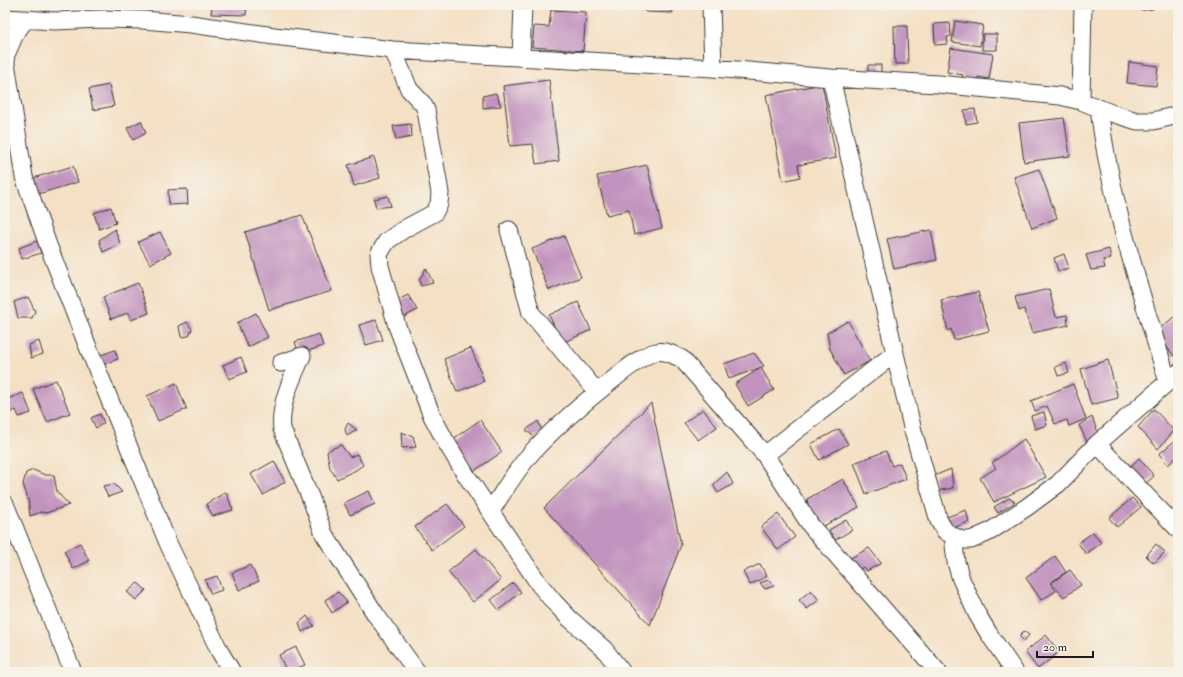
<svg xmlns="http://www.w3.org/2000/svg" width="1183" height="677" viewBox="0 0 1183 677" font-family="'IM FELL Double Pica',serif">
<style>
.building{fill:#c193be}
.lines{fill:none;stroke-linecap:round;stroke-linejoin:round}
.street-casing{stroke:#3c3935;stroke-width:19}
.street{stroke:#fff;stroke-width:17}
</style>
<rect width="100%" height="100%" fill="#f7f3e8"/>
<filter id="ink" filterUnits="userSpaceOnUse"><feTurbulence type="fractalNoise" baseFrequency=".025" numOctaves="2"/><feDisplacementMap in="SourceGraphic" scale="8" xChannelSelector="R" yChannelSelector="G"/><feConvolveMatrix kernelMatrix="1 2 1 2 8 2 1 2 1" color-interpolation-filters="sRGB"/></filter>
<filter id="wash" filterUnits="userSpaceOnUse"><feTurbulence type="fractalNoise" baseFrequency=".012" numOctaves="4" result="noise"/><feDisplacementMap in="SourceGraphic" scale="16" xChannelSelector="R" yChannelSelector="G"/><feGaussianBlur stdDeviation="0.9" result="paint"/><feColorMatrix in="noise" values="0 0 0 0 0 0 0 0 0 0 0 0 0 0 0 0 0 1.4 0 .05"/><feComposite in="paint" operator="in"/></filter>
<g filter="url(#wash)">
<rect width="100%" height="100%" fill="#f4e0c5"/>
<g id="blocks">
<path class="building" d="M 212,5 L 247,5 L 246,15 L 211,14 Z
M 638,5 L 672,5 L 672,13 L 646,12 Z
M 1139,5 L 1153,5 L 1153,9 L 1140,10 Z
M 551,10 L 586,12 L 583,51 L 532,47 L 534,26 L 549,27 Z
M 955,21 L 983,25 L 980,46 L 952,42 Z
M 950,23 L 951,36 L 947,37 L 948,44 L 935,45 L 934,24 Z
M 894,26 L 907,26 L 908,64 L 895,64 Z
M 983,34 L 997,34 L 997,50 L 982,50 Z
M 951,48 L 993,54 L 989,79 L 978,77 L 977,81 L 962,78 L 963,75 L 947,72 Z
M 1129,62 L 1158,66 L 1156,86 L 1127,83 Z
M 868,65 L 881,65 L 881,76 L 868,76 Z
M 549,80 L 559,161 L 536,164 L 533,144 L 510,146 L 503,86 Z
M 822,84 L 836,158 L 798,165 L 800,177 L 783,181 L 766,95 Z
M 109,85 L 114,106 L 93,110 L 89,89 Z
M 496,93 L 501,106 L 483,108 L 483,96 Z
M 975,109 L 977,122 L 966,124 L 964,110 Z
M 1064,118 L 1070,156 L 1024,162 L 1019,123 Z
M 141,121 L 146,133 L 133,140 L 127,128 Z
M 411,124 L 412,137 L 396,140 L 393,126 Z
M 374,157 L 380,178 L 354,186 L 348,165 Z
M 647,165 L 662,228 L 634,235 L 629,210 L 607,215 L 597,176 Z
M 73,166 L 78,182 L 35,195 L 30,179 Z
M 1039,169 L 1057,218 L 1032,228 L 1014,177 Z
M 187,189 L 188,204 L 169,205 L 168,190 Z
M 388,196 L 391,206 L 376,208 L 374,199 Z
M 111,207 L 116,223 L 99,229 L 94,213 Z
M 302,215 L 332,291 L 269,310 L 245,232 Z
M 115,229 L 120,244 L 103,252 L 99,240 Z
M 931,230 L 937,260 L 894,269 L 887,239 Z
M 160,232 L 171,253 L 150,264 L 138,242 Z
M 564,236 L 581,277 L 549,290 L 532,249 Z
M 37,241 L 41,253 L 22,259 L 19,248 Z
M 1109,249 L 1111,259 L 1103,260 L 1105,268 L 1091,270 L 1086,255 Z
M 1064,254 L 1069,268 L 1058,271 L 1054,258 Z
M 426,268 L 433,283 L 421,286 L 419,280 Z
M 138,283 L 149,313 L 131,320 L 128,313 L 111,319 L 103,297 Z
M 1049,289 L 1056,317 L 1067,315 L 1068,325 L 1032,333 L 1024,309 L 1019,311 L 1015,297 Z
M 978,292 L 989,331 L 954,340 L 951,329 L 948,331 L 941,300 Z
M 408,295 L 417,310 L 404,317 L 396,301 Z
M 28,297 L 35,311 L 32,318 L 18,318 L 14,302 Z
M 578,302 L 591,330 L 562,343 L 549,315 Z
M 256,313 L 268,337 L 248,347 L 237,323 Z
M 1178,314 L 1178,353 L 1174,356 L 1155,332 Z
M 376,320 L 383,340 L 366,345 L 359,325 Z
M 848,321 L 870,361 L 844,375 L 830,349 L 827,333 Z
M 187,322 L 192,329 L 189,336 L 181,337 L 179,326 Z
M 319,334 L 323,346 L 299,354 L 295,342 Z
M 39,341 L 43,354 L 31,358 L 29,345 Z
M 471,348 L 484,381 L 457,392 L 444,359 Z
M 115,350 L 118,359 L 104,364 L 101,355 Z
M 754,353 L 764,366 L 729,379 L 724,364 Z
M 241,357 L 247,372 L 229,379 L 223,365 Z
M 1108,360 L 1118,398 L 1091,405 L 1081,369 Z
M 1066,363 L 1069,373 L 1058,376 L 1055,367 Z
M 761,368 L 774,390 L 748,406 L 735,384 Z
M 56,380 L 70,413 L 47,422 L 33,389 Z
M 176,383 L 187,410 L 184,410 L 158,421 L 147,396 Z
M 1073,384 L 1086,419 L 1069,426 L 1067,420 L 1055,424 L 1047,406 L 1035,411 L 1031,401 Z
M 23,393 L 31,413 L 19,417 L 16,410 L 8,413 L 5,405 L 5,400 Z
M 651,403 L 681,545 L 650,625 L 544,508 Z
M 703,409 L 717,427 L 698,440 L 684,423 Z
M 1154,409 L 1174,431 L 1158,449 L 1138,427 Z
M 1044,412 L 1047,425 L 1035,429 L 1031,416 Z
M 100,414 L 104,423 L 96,428 L 91,418 Z
M 1092,417 L 1099,436 L 1088,444 L 1079,425 Z
M 480,420 L 502,452 L 474,471 L 453,439 Z
M 538,421 L 543,433 L 534,437 L 526,430 Z
M 348,423 L 357,430 L 347,436 L 345,429 Z
M 839,429 L 848,444 L 819,460 L 811,444 Z
M 401,432 L 413,436 L 416,447 L 402,448 Z
M 1178,438 L 1178,456 L 1168,465 L 1159,454 Z
M 1024,439 L 1046,477 L 994,502 L 980,478 L 996,468 L 992,463 Z
M 341,445 L 350,457 L 357,454 L 363,465 L 356,470 L 337,479 L 330,468 L 327,452 L 331,449 Z
M 886,451 L 892,466 L 900,463 L 906,479 L 866,494 L 854,463 Z
M 1139,458 L 1154,476 L 1144,485 L 1129,468 Z
M 274,461 L 285,482 L 263,495 L 251,474 Z
M 951,469 L 953,488 L 936,491 L 934,476 Z
M 33,470 L 45,475 L 54,475 L 57,492 L 69,505 L 46,513 L 41,512 L 30,516 L 28,499 L 23,484 L 26,473 Z
M 727,472 L 733,484 L 718,493 L 713,485 Z
M 843,479 L 859,507 L 818,529 L 810,515 L 807,499 Z
M 114,484 L 122,492 L 108,497 L 103,486 Z
M 369,491 L 375,504 L 350,515 L 344,503 Z
M 226,492 L 233,510 L 213,516 L 206,504 Z
M 1009,498 L 1015,502 L 998,513 L 994,507 Z
M 1132,498 L 1141,507 L 1117,527 L 1109,518 Z
M 447,504 L 464,526 L 432,550 L 415,527 Z
M 966,510 L 969,522 L 952,528 L 947,517 Z
M 778,514 L 795,537 L 778,550 L 761,527 Z
M 846,520 L 852,530 L 835,540 L 829,530 Z
M 1093,532 L 1101,543 L 1086,554 L 1078,543 Z
M 80,543 L 89,561 L 73,569 L 64,551 Z
M 1156,544 L 1165,552 L 1154,563 L 1146,556 Z
M 869,548 L 881,563 L 867,571 L 864,567 L 855,571 L 845,561 Z
M 476,549 L 501,580 L 473,602 L 448,572 Z
M 1055,556 L 1066,572 L 1050,583 L 1056,591 L 1041,600 L 1026,578 Z
M 760,564 L 767,576 L 750,585 L 743,572 Z
M 250,565 L 259,581 L 239,590 L 232,573 Z
M 1070,570 L 1081,585 L 1064,597 L 1051,583 Z
M 217,576 L 222,590 L 211,594 L 205,580 Z
M 769,580 L 774,586 L 765,589 L 760,583 Z
M 138,583 L 146,590 L 136,600 L 127,592 Z
M 513,583 L 521,592 L 499,610 L 491,600 Z
M 811,590 L 819,600 L 807,609 L 799,600 Z
M 338,592 L 347,602 L 332,613 L 325,600 Z
M 307,616 L 314,626 L 302,632 L 299,623 Z
M 1024,631 L 1029,635 L 1024,641 L 1019,636 Z
M 1046,635 L 1059,652 L 1038,669 L 1025,652 Z
M 296,647 L 305,665 L 287,672 L 279,655 Z"/>
</g>
</g>
<g filter="url(#ink)">
<use href="#blocks" fill-opacity="0" stroke="#3c3935" stroke-width="1"/>
<g class="lines">
<g class="street-casing">
<path id="street" d="M 711,5 L 713,68
M 5,18 L 55,21 L 101,19 L 143,20 L 191,24 L 274,36 L 393,50 L 713,68 L 831,78 L 938,84 L 1060,96 L 1081,101 L 1111,113 L 1137,121 L 1153,121 L 1178,115
M 25,20 L 15,34 L 5,57 L 24,177 L 48,245 L 86,342 L 168,543 L 220,652 L 232,672
M 393,50 L 409,89 L 423,104 L 426,110 L 440,193 L 439,204 L 434,213 L 406,228 L 387,241 L 379,254 L 380,266 L 397,326 L 432,416 L 446,442 L 466,475 L 539,584 L 554,602 L 569,618 L 604,649 L 622,672
M 521,57 L 523,5
M 831,78 L 913,431 L 939,521 L 945,531 L 953,536 L 962,540 L 971,540 L 989,532 L 1027,507 L 1058,484 L 1097,444 L 1178,373
M 1081,101 L 1083,5
M 1099,108 C 1110,201 1141,292 1168,382
M 509,230 L 531,313 L 597,392
M 281,363 L 302,356 C 292,378 279,405 282,429 L 311,499 L 324,534 L 376,615 L 417,672
M 1097,444 L 1178,529
M 765,455 L 895,353
M 5,504 L 73,672
M 491,511 C 504,490 517,469 533,451 C 558,424 587,400 615,378 C 625,370 644,354 656,352 C 666,350 673,355 682,359 L 765,455 L 811,526 L 938,672
M 953,536 L 956,562 L 961,579 L 977,614 L 989,634 L 1015,672"/>
</g>
<use href="#street" class="street"/>
</g>
</g>
<rect width="1183" height="677" fill="none" stroke="#f7f3e8" stroke-width="20"/>
<path d="M1037 651v6h56v-6" fill="none" stroke="#1c1c1c" stroke-width="2"/>
<text x="1043" y="651" font-size="12" fill="#1c1c1c" stroke="#f7f3e8" stroke-width="3" paint-order="stroke">20 m</text>
</svg>
